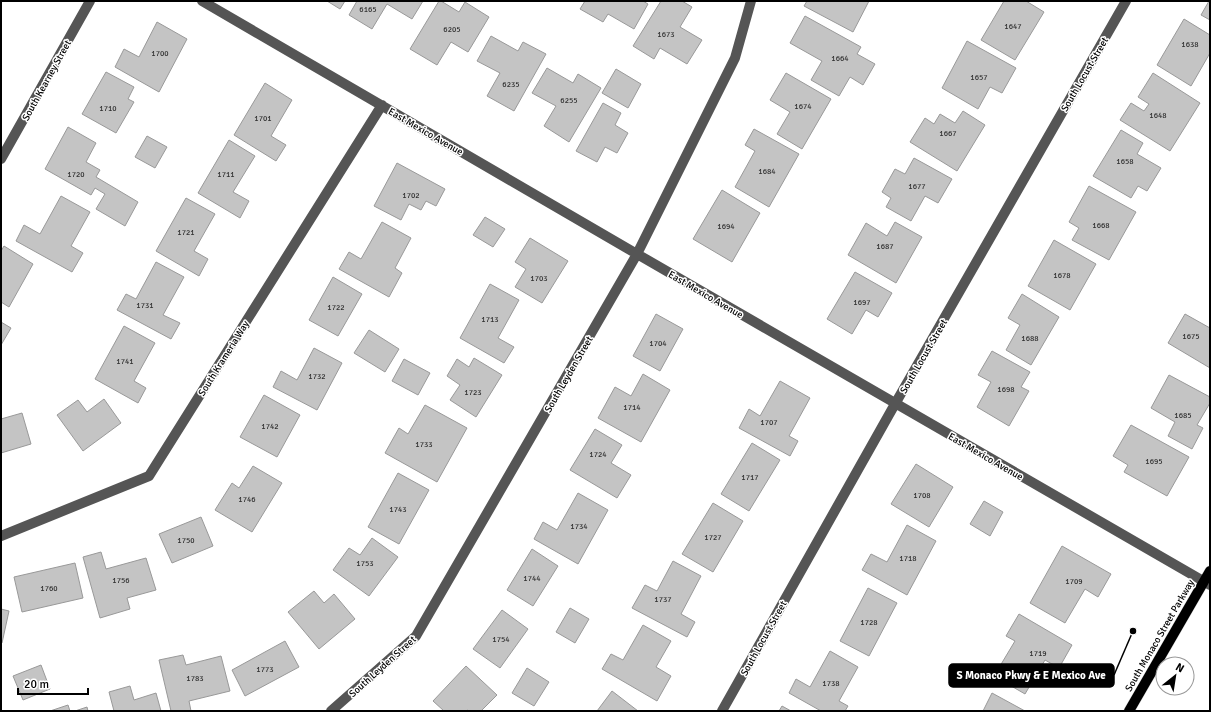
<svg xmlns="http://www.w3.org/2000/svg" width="1211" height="712" viewBox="0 0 1211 712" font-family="Signika,sans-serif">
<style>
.building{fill:#c4c4c4;stroke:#999}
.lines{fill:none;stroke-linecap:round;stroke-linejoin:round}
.major-casing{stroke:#dbdbdb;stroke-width:11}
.minor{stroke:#555;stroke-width:10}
.major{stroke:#000;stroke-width:10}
.labels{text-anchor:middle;stroke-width:3;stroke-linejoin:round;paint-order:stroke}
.number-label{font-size:8px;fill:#313131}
.street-label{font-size:10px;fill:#000;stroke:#fff}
.leader{fill:none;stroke:#000;stroke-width:1.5}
.callout-dot{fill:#000;stroke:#fff;stroke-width:1.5}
.callout{fill:#000;stroke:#000;stroke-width:1.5}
.callout-label{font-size:11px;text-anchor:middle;font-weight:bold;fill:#fff}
</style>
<rect width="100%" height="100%" fill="#fff"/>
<path class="building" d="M 327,1 L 345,1 L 340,9 Z
M 357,1 L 423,1 L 412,19 L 387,4 L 372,29 L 349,15 Z
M 439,1 L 441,1 L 459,12 L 465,2 L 489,17 L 468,52 L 451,42 L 437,65 L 410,49 Z
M 585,1 L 643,1 L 648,4 L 634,29 L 608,14 L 603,22 L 580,9 Z
M 661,1 L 682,1 L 692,7 L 680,27 L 702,40 L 687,64 L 660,48 L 654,59 L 633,46 Z
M 807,1 L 869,1 L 853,32 L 804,6 Z
M 1004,1 L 1026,1 L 1044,12 L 1015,60 L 981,40 Z
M 1209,1 L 1210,1 L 1210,20 L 1201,15 Z
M 805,16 L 861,47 L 857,54 L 875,64 L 863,85 L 850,77 L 839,96 L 811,80 L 822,61 L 790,43 Z
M 1184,19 L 1210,35 L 1210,53 L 1191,86 L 1157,65 Z
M 157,22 L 187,39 L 159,92 L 115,67 L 124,49 L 139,57 Z
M 491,36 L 518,51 L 523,42 L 546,54 L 514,111 L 487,96 L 500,73 L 477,61 Z
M 967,41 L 1016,68 L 1002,93 L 990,87 L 978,109 L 942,88 Z
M 547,68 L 573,83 L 578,74 L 601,88 L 569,142 L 544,126 L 556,106 L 532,93 Z
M 616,69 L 641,84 L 628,108 L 602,93 Z
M 106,72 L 134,87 L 128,99 L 134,102 L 116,133 L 82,114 Z
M 786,73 L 831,99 L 802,149 L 777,134 L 790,112 L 770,100 Z
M 1153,73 L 1200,103 L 1170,151 L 1120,120 L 1131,103 L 1144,111 L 1149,104 L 1138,97 Z
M 265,83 L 292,100 L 271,136 L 286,145 L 276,161 L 234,135 Z
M 603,103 L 621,113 L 615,125 L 628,133 L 617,153 L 605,147 L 597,162 L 576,151 Z
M 963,111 L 985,125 L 957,171 L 910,142 L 925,118 L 934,124 L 940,114 L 955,123 Z
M 68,127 L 96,143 L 86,162 L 100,170 L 96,177 L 138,202 L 125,226 L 96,209 L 105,194 L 95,188 L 91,195 L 45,169 Z
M 754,129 L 799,154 L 769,207 L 735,187 L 755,151 L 745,145 Z
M 1121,130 L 1143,143 L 1137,154 L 1161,168 L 1147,191 L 1138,186 L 1131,198 L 1093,176 Z
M 147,136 L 167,147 L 155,168 L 135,157 Z
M 229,140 L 255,156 L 233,192 L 249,201 L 240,218 L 198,193 Z
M 914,158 L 952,179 L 938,203 L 925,196 L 911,221 L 886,207 L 891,198 L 882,192 L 895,169 L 905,174 Z
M 397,163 L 445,189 L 436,206 L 426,201 L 421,210 L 409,204 L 401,220 L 374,206 Z
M 1089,186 L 1136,212 L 1109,260 L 1072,240 L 1079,228 L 1069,222 Z
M 722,190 L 760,213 L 732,262 L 693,239 Z
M 61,196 L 90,212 L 71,246 L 83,253 L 72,272 L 16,241 L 24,225 L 40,234 Z
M 186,198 L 215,214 L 194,251 L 208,259 L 199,276 L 156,251 Z
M 485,217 L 505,229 L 493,247 L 473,235 Z
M 382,222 L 411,238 L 395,268 L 402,273 L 389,297 L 339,269 L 349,252 L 361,259 Z
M 895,222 L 922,237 L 896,283 L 848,255 L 866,223 L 887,236 Z
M 530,238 L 568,261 L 542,303 L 515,287 L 526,269 L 515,262 Z
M 1054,240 L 1096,264 L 1070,310 L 1028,286 Z
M 4,246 L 33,264 L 9,307 L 1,302 L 1,251 Z
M 156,262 L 184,277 L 163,315 L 180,323 L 171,339 L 117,310 L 126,294 L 136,299 Z
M 855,272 L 892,293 L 878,317 L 866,310 L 852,334 L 827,319 Z
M 333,277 L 362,294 L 338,336 L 309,320 Z
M 490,284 L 519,300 L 498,338 L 514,347 L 504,363 L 460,338 Z
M 1022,294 L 1059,317 L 1031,365 L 1006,350 L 1020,325 L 1008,318 Z
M 656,314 L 683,329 L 660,371 L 633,356 Z
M 1185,314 L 1210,328 L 1210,368 L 1168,343 Z
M 1,322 L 11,328 L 1,345 Z
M 124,326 L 155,343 L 134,381 L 146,388 L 138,403 L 95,379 Z
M 369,330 L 399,349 L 385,372 L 354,353 Z
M 314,348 L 342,363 L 317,410 L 273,387 L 281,371 L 297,380 Z
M 992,351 L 1030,372 L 1021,387 L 1029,391 L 1009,426 L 977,407 L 991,382 L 978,375 Z
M 474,358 L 502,375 L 476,417 L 450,400 L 460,385 L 447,376 L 457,359 L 469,367 Z
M 404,359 L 430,373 L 418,395 L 392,381 Z
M 643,374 L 670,390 L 641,442 L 598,418 L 615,387 L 631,396 Z
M 1169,375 L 1210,397 L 1210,403 L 1197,425 L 1203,428 L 1192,449 L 1168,436 L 1175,422 L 1151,408 Z
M 780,381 L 810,398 L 789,436 L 798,441 L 790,456 L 739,428 L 749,409 L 760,416 Z
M 264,395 L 300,415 L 277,457 L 240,437 Z
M 104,399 L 121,423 L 83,451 L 57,415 L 78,400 L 87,412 Z
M 425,405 L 467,428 L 437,482 L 385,453 L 399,428 L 408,434 Z
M 22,413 L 31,444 L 1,453 L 1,419 Z
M 1131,425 L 1189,457 L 1167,496 L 1124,472 L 1128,465 L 1113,456 Z
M 595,429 L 622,445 L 611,463 L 631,475 L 617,498 L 570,470 Z
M 752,443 L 780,460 L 749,511 L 721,494 Z
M 916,464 L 953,487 L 929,527 L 891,504 Z
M 253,466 L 282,483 L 252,532 L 215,510 L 232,483 L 239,488 Z
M 398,473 L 429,490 L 399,544 L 368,527 Z
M 578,493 L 608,510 L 578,564 L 534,539 L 543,522 L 557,530 Z
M 984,501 L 1003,512 L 990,536 L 970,524 Z
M 713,503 L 743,521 L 713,572 L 682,554 Z
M 201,517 L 213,546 L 172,563 L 159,534 Z
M 907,525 L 936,541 L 907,595 L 862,570 L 871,554 L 887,562 Z
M 372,538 L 398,557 L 369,596 L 333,570 L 349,548 L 360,555 Z
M 1062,546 L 1111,574 L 1098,597 L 1085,589 L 1065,623 L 1030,603 Z
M 532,549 L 558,566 L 533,606 L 507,590 Z
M 101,552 L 106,569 L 146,558 L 156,590 L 127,598 L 130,609 L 100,618 L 83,557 Z
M 673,561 L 701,576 L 681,614 L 695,622 L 687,637 L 632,608 L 645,585 L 657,591 Z
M 75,563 L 83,598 L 22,612 L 14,577 Z
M 868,588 L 897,603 L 869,656 L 840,641 Z
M 314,591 L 324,603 L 334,594 L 355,619 L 319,649 L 288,612 Z
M 570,608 L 589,619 L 575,643 L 556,632 Z
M 1,609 L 9,611 L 2,643 L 1,643 Z
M 502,610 L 528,629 L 500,668 L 473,649 Z
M 1019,614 L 1072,645 L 1059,668 L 1045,660 L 1025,694 L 994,676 L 1015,641 L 1006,636 Z
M 643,625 L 671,641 L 656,667 L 671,676 L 657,701 L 602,669 L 611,654 L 623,660 Z
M 285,641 L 299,667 L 245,696 L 232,670 Z
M 830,651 L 858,667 L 839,701 L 848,706 L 845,711 L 821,711 L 789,693 L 796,679 L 810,687 Z
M 183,655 L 186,665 L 221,656 L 230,691 L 189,701 L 191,711 L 171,711 L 159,660 Z
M 41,665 L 50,689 L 23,700 L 13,676 Z
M 466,666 L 497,695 L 481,711 L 469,711 L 467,710 L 466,711 L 444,711 L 433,701 Z
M 527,668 L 549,682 L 534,706 L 512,693 Z
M 130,686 L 134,700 L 156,693 L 161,711 L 114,711 L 109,692 Z
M 612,691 L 638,711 L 597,711 Z
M 992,693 L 1025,711 L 983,711 Z
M 68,705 L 70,711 L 50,711 Z
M 782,706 L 791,711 L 779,711 Z
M 87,707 L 88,711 L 75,711 Z"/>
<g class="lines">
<g class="major-casing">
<path id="major" d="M 1129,711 L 1210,571"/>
</g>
<path class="minor" d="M 202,1 L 637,254 L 1210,585
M 1,159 L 90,1
M 1,536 L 149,476 L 382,105
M 331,711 L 416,636 L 637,254 L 735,58 L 751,1
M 722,711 L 895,404 L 1126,1"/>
<use href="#major" class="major"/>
</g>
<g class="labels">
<g class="number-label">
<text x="368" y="12">6165</text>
<text x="1013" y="29">1647</text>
<text x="452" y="32">6205</text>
<text x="666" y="37">1673</text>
<text x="1190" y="47">1638</text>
<text x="160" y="56">1700</text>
<text x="840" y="61">1664</text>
<text x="979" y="80">1657</text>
<text x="511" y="87">6235</text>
<text x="569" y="103">6255</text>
<text x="803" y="109">1674</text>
<text x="108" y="111">1710</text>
<text x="1158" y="118">1648</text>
<text x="263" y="121">1701</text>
<text x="948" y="136">1667</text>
<text x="1125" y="164">1658</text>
<text x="767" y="174">1684</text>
<text x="76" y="177">1720</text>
<text x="226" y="177">1711</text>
<text x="917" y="189">1677</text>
<text x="411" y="198">1702</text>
<text x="1101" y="228">1668</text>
<text x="726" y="229">1694</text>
<text x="186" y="235">1721</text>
<text x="885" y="249">1687</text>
<text x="1062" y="278">1678</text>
<text x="539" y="281">1703</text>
<text x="862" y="305">1697</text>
<text x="145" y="308">1731</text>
<text x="336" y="310">1722</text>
<text x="490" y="322">1713</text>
<text x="1191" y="339">1675</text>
<text x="1030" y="341">1688</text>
<text x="658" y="346">1704</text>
<text x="125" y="364">1741</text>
<text x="317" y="379">1732</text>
<text x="1006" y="392">1698</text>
<text x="473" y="395">1723</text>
<text x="632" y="410">1714</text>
<text x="1183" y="418">1685</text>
<text x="769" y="425">1707</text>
<text x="270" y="429">1742</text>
<text x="424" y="447">1733</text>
<text x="598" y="457">1724</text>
<text x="1154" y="464">1695</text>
<text x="750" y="480">1717</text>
<text x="922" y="498">1708</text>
<text x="247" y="502">1746</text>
<text x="398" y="512">1743</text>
<text x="579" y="529">1734</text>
<text x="713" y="540">1727</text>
<text x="186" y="543">1750</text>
<text x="908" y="561">1718</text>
<text x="365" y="566">1753</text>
<text x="532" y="581">1744</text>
<text x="121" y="583">1756</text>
<text x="1074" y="584">1709</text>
<text x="49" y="591">1760</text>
<text x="663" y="602">1737</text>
<text x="869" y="625">1728</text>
<text x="501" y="642">1754</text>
<text x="1038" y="656">1719</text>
<text x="265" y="672">1773</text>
<text x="195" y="681">1783</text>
<text x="831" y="686">1738</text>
</g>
<g class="street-label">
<text transform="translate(1084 74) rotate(-60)" y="4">South Locust Street</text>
<text transform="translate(46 80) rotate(-61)" y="4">South Kearney Street</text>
<text transform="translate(426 131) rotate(30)" y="4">East Mexico Avenue</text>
<text transform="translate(706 294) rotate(30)" y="4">East Mexico Avenue</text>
<text transform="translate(923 356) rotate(-60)" y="4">South Locust Street</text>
<text transform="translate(223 358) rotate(-58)" y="4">South Krameria Way</text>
<text transform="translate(568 374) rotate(-60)" y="4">South Leyden Street</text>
<text transform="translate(986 456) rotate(30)" y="4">East Mexico Avenue</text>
<text transform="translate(1159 635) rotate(-60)" y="4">South Monaco Street Parkway</text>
<text transform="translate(763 638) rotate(-61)" y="4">South Locust Street</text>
<text transform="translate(382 666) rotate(-42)" y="4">South Leyden Street</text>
</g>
</g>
<path class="leader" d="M1133 631L1114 675"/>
<circle class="callout-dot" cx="1133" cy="631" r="4"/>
<rect class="callout" x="949" y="664" width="165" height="23" rx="4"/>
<g class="callout-label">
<text x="1031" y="679">S Monaco Pkwy &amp; E Mexico Ave</text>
</g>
<rect width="1211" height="712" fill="none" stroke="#000000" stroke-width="4"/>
<g transform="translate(1175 676) rotate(30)"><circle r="19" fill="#ffffff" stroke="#999999"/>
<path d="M0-3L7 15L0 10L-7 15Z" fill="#000000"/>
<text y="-6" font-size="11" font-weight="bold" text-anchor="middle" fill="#000000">N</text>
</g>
<path d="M18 688v6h70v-6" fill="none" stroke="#000000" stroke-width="2"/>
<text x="24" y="688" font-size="12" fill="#000000" stroke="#ffffff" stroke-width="3" paint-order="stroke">20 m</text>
</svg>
